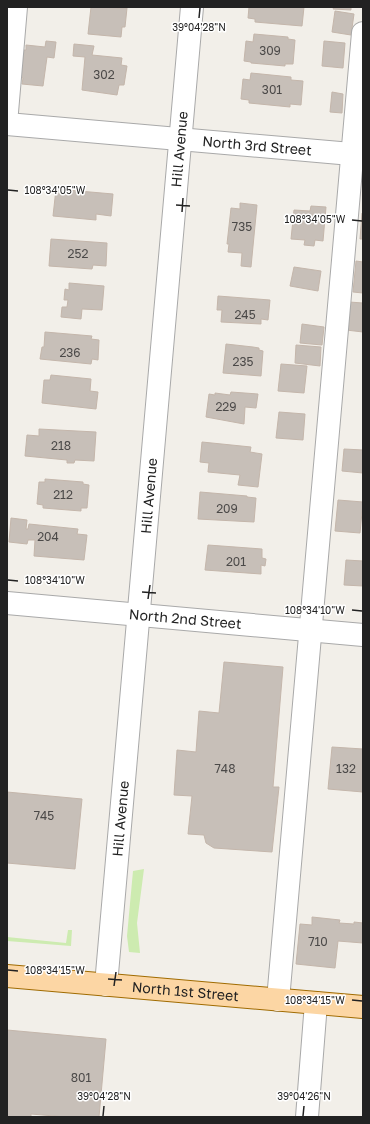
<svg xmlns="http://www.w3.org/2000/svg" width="370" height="1124" viewBox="0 0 370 1124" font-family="'Golos Text',sans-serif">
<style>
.grass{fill:#cdebb0}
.building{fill:#c7bfb8;stroke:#c4b6ab}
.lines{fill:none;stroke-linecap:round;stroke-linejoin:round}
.minor-casing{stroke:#a9a9a9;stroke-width:24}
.major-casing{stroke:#a06b00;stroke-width:24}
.minor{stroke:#fff;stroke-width:22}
.major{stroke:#fcd6a4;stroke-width:22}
.ticks{fill:none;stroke:#222;stroke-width:1.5}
.labels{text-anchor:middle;stroke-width:3;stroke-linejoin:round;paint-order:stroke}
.number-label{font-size:12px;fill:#4b4948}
.street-label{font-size:14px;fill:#222;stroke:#fff}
.ticks-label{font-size:10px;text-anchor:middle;fill:#222;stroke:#fff;stroke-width:3;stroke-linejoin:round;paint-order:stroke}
</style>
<rect width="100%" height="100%" fill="#f2efe9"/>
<path class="grass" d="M 144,869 L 137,923 L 140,953 L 129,952 L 127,936 L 133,871 Z
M 68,930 L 72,930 L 71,946 L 7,941 L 7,937 L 66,943 Z"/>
<path class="building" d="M 91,7 L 127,8 L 125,27 L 122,27 L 121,37 L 88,34 Z
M 249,7 L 304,7 L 302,26 L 255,22 L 255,19 L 248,18 Z
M 334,7 L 351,7 L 351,10 L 333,9 Z
M 335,11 L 354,14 L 351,35 L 332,32 Z
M 254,34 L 288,37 L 288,39 L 295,40 L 293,64 L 285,64 L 285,66 L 251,63 L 251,62 L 244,61 L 246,41 L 253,42 Z
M 46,41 L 56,42 L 54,58 L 47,57 L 43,86 L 22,84 L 23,78 L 21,77 L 24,50 L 26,50 L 26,45 L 45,47 Z
M 324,41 L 345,43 L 343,68 L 322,66 Z
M 74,44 L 94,46 L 92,55 L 122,58 L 121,65 L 127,66 L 124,85 L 119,85 L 117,95 L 82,90 L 85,57 L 73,56 Z
M 251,73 L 291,77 L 291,80 L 303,81 L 301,105 L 290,104 L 290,107 L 249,103 L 249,100 L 241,99 L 243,79 L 250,80 Z
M 332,92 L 343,94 L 342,113 L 330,112 Z
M 56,189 L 113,194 L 111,216 L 96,214 L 96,220 L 53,216 Z
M 240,203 L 257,205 L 251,267 L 241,266 L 242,253 L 228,252 L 229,244 L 227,244 L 231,208 L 240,209 Z
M 311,206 L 326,207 L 323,241 L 315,240 L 314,246 L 304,245 L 305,240 L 291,239 L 294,210 L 310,211 Z
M 362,213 L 363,213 L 363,239 L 360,239 Z
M 51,239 L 107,243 L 106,266 L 93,265 L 92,269 L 49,266 Z
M 356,261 L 363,262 L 363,293 L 353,292 Z
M 294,267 L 321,271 L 318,291 L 290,286 Z
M 69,283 L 104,286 L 102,310 L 82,309 L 81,319 L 61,317 L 62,307 L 67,307 L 68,300 L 64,300 L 65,289 L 69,290 Z
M 218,296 L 270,300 L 268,320 L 261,319 L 261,324 L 221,322 L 222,310 L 217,310 Z
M 349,302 L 363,303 L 363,332 L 346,330 Z
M 302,324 L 324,327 L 322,345 L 300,343 Z
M 45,332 L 92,336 L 91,339 L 99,340 L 98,360 L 92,359 L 91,364 L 40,359 L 42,347 L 44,347 Z
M 226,344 L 253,347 L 259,348 L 259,350 L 263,351 L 261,376 L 223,373 Z
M 296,345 L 321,347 L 320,366 L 295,363 Z
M 281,364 L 307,366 L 304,393 L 278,391 Z
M 51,375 L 91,379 L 90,391 L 98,392 L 96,409 L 42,403 L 44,380 L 50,380 Z
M 231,392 L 258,394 L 256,408 L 245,407 L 244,424 L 206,417 L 209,394 L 215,395 L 215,393 L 230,395 Z
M 279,412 L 305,414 L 303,440 L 276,438 Z
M 39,429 L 96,432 L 94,461 L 75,460 L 74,463 L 67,463 L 67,460 L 25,456 L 27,435 L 39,436 Z
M 202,442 L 251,447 L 250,452 L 262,454 L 258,487 L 238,485 L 240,475 L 208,472 L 209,463 L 200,462 Z
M 344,449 L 363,450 L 363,473 L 342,471 Z
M 45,479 L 83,482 L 83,484 L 89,485 L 87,508 L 81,508 L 81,511 L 43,508 L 43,505 L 37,504 L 39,482 L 45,482 Z
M 200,492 L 247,496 L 247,497 L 256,498 L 254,522 L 198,519 Z
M 338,500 L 363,502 L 360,533 L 335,531 Z
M 11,518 L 27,520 L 26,529 L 28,529 L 29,524 L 78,529 L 77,534 L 87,535 L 84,560 L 34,556 L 35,540 L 28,540 L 27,544 L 9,542 Z
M 208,545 L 262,549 L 262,558 L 266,559 L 265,566 L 261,565 L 261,574 L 205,570 Z
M 346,560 L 363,561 L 363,586 L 344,585 Z
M 224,662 L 283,667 L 273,787 L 279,787 L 272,852 L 214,848 L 206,843 L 204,835 L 188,834 L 192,796 L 174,795 L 177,750 L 196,752 L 199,711 L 219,713 Z
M 332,747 L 363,749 L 363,792 L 328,789 Z
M 7,792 L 82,799 L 75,869 L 7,863 Z
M 312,917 L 340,920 L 339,923 L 354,924 L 354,922 L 363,923 L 363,943 L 338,941 L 335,968 L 296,964 L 300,924 L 312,925 Z
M 7,1030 L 106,1039 L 99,1117 L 66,1117 L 31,1114 L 31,1117 L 7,1117 Z"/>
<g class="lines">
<g class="minor-casing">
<g id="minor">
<path d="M 7,112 L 16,7"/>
<path id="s1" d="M 7,124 L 363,155"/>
<path id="s2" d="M 7,603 L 363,635"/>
<path id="s3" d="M 106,985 L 192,7"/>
<path d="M 278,1000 L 363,33"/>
<path d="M 307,1117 L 316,1003"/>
</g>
</g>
<g class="major-casing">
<g id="major">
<path id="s4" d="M 7,976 L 363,1007"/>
</g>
</g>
<use href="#minor" class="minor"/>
<use href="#major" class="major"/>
</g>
<path class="ticks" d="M 199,18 L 200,8M 8,190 L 18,191M 176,205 L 190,206M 182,212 L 183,198M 352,220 L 362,221M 8,580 L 18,581M 142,592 L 156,593M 148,599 L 150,585M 352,610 L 362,611M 8,970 L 18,971M 108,979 L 122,980M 114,986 L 116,972M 352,1000 L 362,1001M 103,1116 L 104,1106M 303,1116 L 304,1106"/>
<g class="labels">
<g class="number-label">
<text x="270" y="55">309</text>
<text x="104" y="79">302</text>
<text x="272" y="94">301</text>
<text x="242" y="231">735</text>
<text x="78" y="258">252</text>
<text x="245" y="319">245</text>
<text x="70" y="357">236</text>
<text x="243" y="366">235</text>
<text x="226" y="411">229</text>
<text x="61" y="450">218</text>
<text x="63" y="499">212</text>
<text x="227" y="513">209</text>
<text x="48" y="541">204</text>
<text x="236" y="566">201</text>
<text x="225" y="773">748</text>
<text x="346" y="773">132</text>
<text x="44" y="820">745</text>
<text x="318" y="946">710</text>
<text x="81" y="1082">801</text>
</g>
<g class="street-label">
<text dy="5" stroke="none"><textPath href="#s1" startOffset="251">North 3rd Street</textPath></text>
<text dy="5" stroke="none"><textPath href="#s3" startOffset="839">Hill Avenue</textPath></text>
<text dy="5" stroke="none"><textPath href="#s3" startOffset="491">Hill Avenue</textPath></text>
<text dy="5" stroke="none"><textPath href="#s2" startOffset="179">North 2nd Street</textPath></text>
<text dy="5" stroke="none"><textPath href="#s3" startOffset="167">Hill Avenue</textPath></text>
<text dy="5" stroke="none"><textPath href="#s4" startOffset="179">North 1st Street</textPath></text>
</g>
</g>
<g class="ticks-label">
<text x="199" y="31">39°04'28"N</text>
<text x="55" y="194">108°34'05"W</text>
<text x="315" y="223">108°34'05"W</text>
<text x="55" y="584">108°34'10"W</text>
<text x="315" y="614">108°34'10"W</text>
<text x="55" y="974">108°34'15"W</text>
<text x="315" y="1004">108°34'15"W</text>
<text x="104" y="1100">39°04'28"N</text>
<text x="304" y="1100">39°04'26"N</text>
</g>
<rect width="370" height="1124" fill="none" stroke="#222222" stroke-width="16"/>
</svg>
